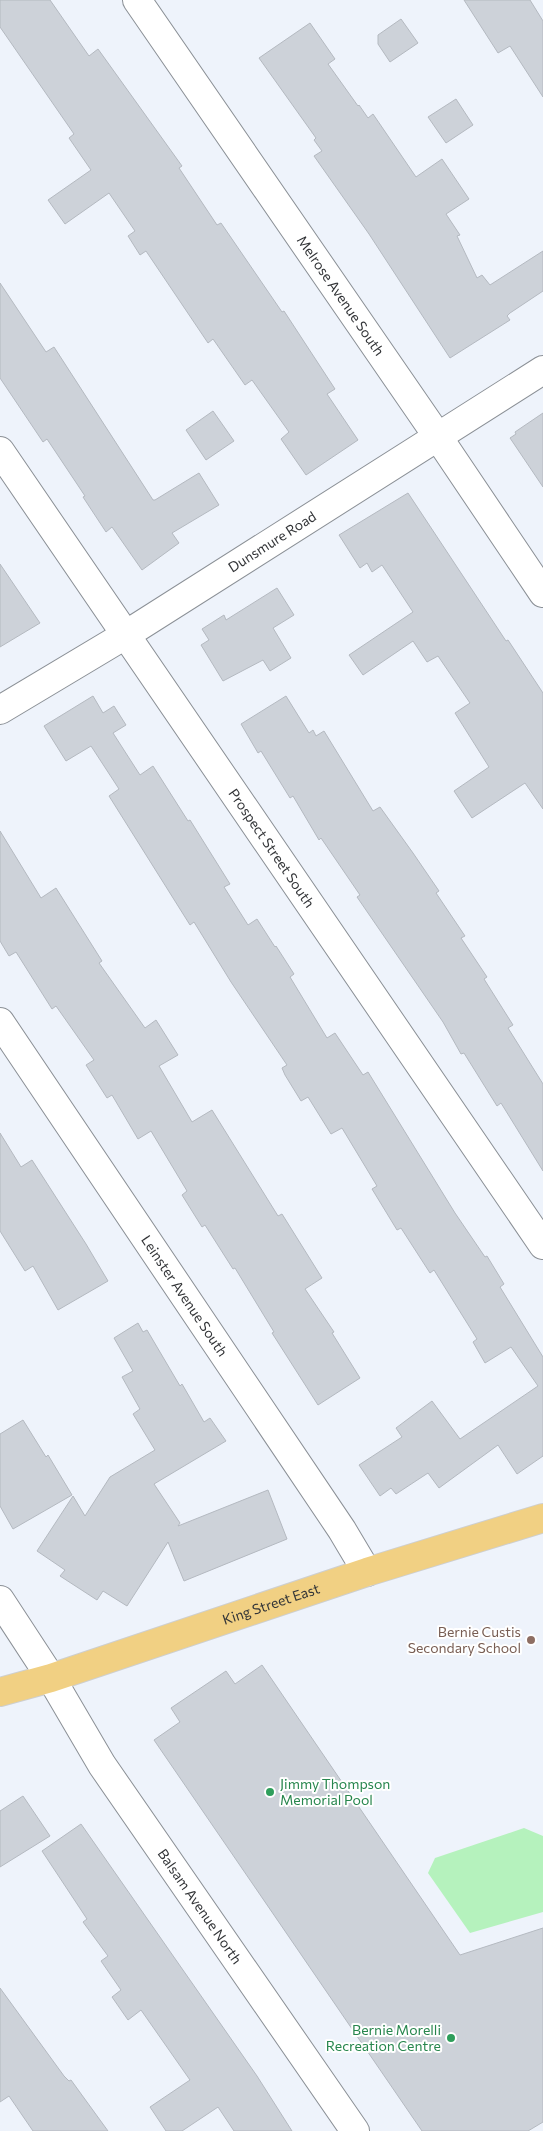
<svg xmlns="http://www.w3.org/2000/svg" width="543" height="2131" viewBox="0 0 543 2131" font-family="Commissioner,sans-serif">
<style>
.green{fill:#b5f2bd}
.building{fill:#cdd2d9;stroke:#b4b9c0}
.lines{fill:none;stroke-linecap:round;stroke-linejoin:round}
.street-casing{stroke:#8b9096;stroke-width:30}
.primary-casing{stroke:#cecfcf;stroke-width:30}
.street{stroke:#fff;stroke-width:28}
.primary{stroke:#f1d083;stroke-width:28}
.education-dot{fill:#8d6e63;stroke:#fff;stroke-width:2}
.leisure-dot{fill:#2e9e5b;stroke:#fff;stroke-width:2}
.labels{text-anchor:middle;stroke-width:4;stroke-linejoin:round;paint-order:stroke}
.street-label{font-size:14px;fill:#333538;stroke:#fff}
.education-label{font-size:14px;fill:#785e54;stroke:#fff;text-anchor:end}
.leisure-label{font-size:14px;fill:#27864d;stroke:#fff;text-anchor:start}
</style>
<rect width="100%" height="100%" fill="#eef3fb"/>
<path class="green" d="M 524,1828 L 543,1836 L 543,1912 L 470,1933 L 428,1873 L 435,1858 Z"/>
<path class="building" d="M 0,0 L 50,0 L 89,56 L 98,49 L 182,166 L 179,168 L 217,225 L 221,223 L 282,312 L 284,311 L 335,389 L 327,394 L 358,440 L 306,475 L 281,439 L 289,432 L 252,380 L 245,385 L 213,339 L 208,343 L 146,251 L 140,255 L 128,236 L 135,231 L 109,193 L 65,224 L 48,200 L 91,170 L 69,138 L 74,134 L 0,27 Z
M 464,0 L 530,0 L 543,21 L 543,97 L 510,46 L 498,53 Z
M 401,19 L 418,43 L 390,62 L 378,44 L 378,35 Z
M 310,23 L 335,59 L 328,64 L 358,106 L 359,105 L 368,118 L 373,114 L 416,177 L 442,159 L 469,199 L 446,214 L 460,235 L 457,236 L 477,278 L 482,275 L 490,285 L 543,251 L 543,291 L 510,313 L 507,316 L 510,320 L 450,358 L 369,234 L 314,156 L 322,151 L 314,140 L 316,138 L 259,58 Z
M 456,99 L 473,125 L 446,143 L 428,117 Z
M 0,283 L 46,352 L 54,347 L 153,500 L 155,500 L 199,473 L 219,505 L 172,533 L 179,543 L 142,570 L 112,527 L 106,532 L 83,497 L 85,496 L 47,439 L 43,442 L 0,378 Z
M 213,411 L 234,441 L 206,460 L 186,430 Z
M 543,413 L 543,487 L 510,438 L 516,434 L 515,432 Z
M 408,493 L 506,641 L 508,640 L 543,693 L 543,809 L 525,783 L 472,818 L 454,791 L 489,767 L 455,713 L 470,703 L 438,656 L 427,662 L 413,641 L 363,675 L 349,655 L 413,612 L 382,565 L 372,572 L 367,563 L 360,568 L 339,535 Z
M 0,564 L 40,623 L 0,647 Z
M 277,588 L 294,615 L 273,628 L 291,658 L 270,671 L 263,660 L 223,681 L 201,645 L 209,640 L 202,629 L 224,615 L 226,620 Z
M 93,696 L 103,713 L 114,706 L 126,725 L 113,733 L 140,775 L 153,766 L 188,821 L 190,820 L 230,884 L 224,887 L 248,925 L 257,919 L 275,947 L 276,946 L 294,974 L 290,977 L 327,1038 L 335,1033 L 363,1075 L 368,1072 L 455,1213 L 485,1257 L 487,1256 L 504,1284 L 500,1287 L 543,1357 L 543,1456 L 517,1474 L 498,1445 L 439,1488 L 428,1473 L 396,1494 L 391,1488 L 380,1496 L 359,1465 L 402,1437 L 396,1428 L 432,1401 L 460,1439 L 538,1386 L 511,1347 L 485,1363 L 473,1342 L 477,1339 L 434,1270 L 430,1273 L 401,1228 L 397,1230 L 372,1189 L 377,1186 L 342,1128 L 331,1134 L 308,1097 L 301,1101 L 285,1075 L 282,1068 L 287,1065 L 231,982 L 194,922 L 190,925 L 109,796 L 119,789 L 91,746 L 66,761 L 44,726 Z
M 286,696 L 309,733 L 313,730 L 316,736 L 324,731 L 373,811 L 380,807 L 413,853 L 439,891 L 436,893 L 465,936 L 461,938 L 487,977 L 484,979 L 513,1025 L 508,1028 L 543,1084 L 543,1171 L 501,1103 L 497,1106 L 464,1053 L 461,1054 L 443,1022 L 357,897 L 360,895 L 321,838 L 319,840 L 293,796 L 290,798 L 261,751 L 258,753 L 241,724 Z
M 0,831 L 41,898 L 56,888 L 102,961 L 99,963 L 145,1028 L 156,1020 L 178,1055 L 159,1066 L 192,1122 L 212,1110 L 278,1216 L 282,1214 L 322,1278 L 305,1289 L 334,1332 L 332,1333 L 360,1378 L 318,1405 L 272,1333 L 274,1332 L 235,1268 L 233,1269 L 205,1225 L 202,1227 L 182,1195 L 187,1191 L 151,1131 L 138,1139 L 112,1095 L 107,1098 L 86,1065 L 94,1060 L 56,1006 L 52,1009 L 16,952 L 9,956 L 0,941 Z
M 0,1133 L 21,1167 L 32,1160 L 86,1244 L 108,1281 L 58,1310 L 33,1266 L 25,1271 L 0,1231 Z
M 138,1323 L 143,1332 L 147,1330 L 180,1386 L 182,1384 L 204,1422 L 210,1418 L 226,1441 L 154,1484 L 180,1523 L 178,1526 L 268,1490 L 287,1539 L 184,1581 L 168,1542 L 127,1606 L 103,1591 L 97,1600 L 60,1576 L 65,1570 L 37,1551 L 73,1496 L 85,1516 L 110,1477 L 155,1450 L 133,1414 L 140,1409 L 122,1377 L 133,1371 L 114,1338 Z
M 23,1420 L 46,1457 L 48,1455 L 72,1495 L 13,1529 L 0,1506 L 0,1434 Z
M 262,1665 L 460,1955 L 543,1928 L 543,2122 L 528,2131 L 422,2131 L 154,1740 L 180,1722 L 171,1708 L 226,1671 L 235,1684 Z
M 23,1796 L 50,1836 L 0,1867 L 0,1811 Z
M 81,1824 L 257,2076 L 292,2131 L 234,2131 L 218,2107 L 182,2131 L 166,2131 L 150,2107 L 190,2080 L 141,2010 L 128,2020 L 112,1997 L 121,1990 L 101,1961 L 108,1956 L 83,1922 L 87,1919 L 42,1851 Z
M 0,1988 L 64,2076 L 69,2081 L 71,2080 L 108,2131 L 33,2131 L 9,2096 L 0,2102 Z"/>
<g class="lines">
<g class="street-casing">
<g id="street">
<path id="s1" d="M 137,0 L 438,437 L 543,593"/>
<path id="s2" d="M 0,451 L 543,1245"/>
<path id="s3" d="M 0,710 L 127,634 L 543,370"/>
<path id="s4" d="M 0,1022 L 342,1530 L 367,1572"/>
<path id="s5" d="M 0,1600 L 51,1678 L 102,1765 L 355,2131"/>
</g>
</g>
<g class="primary-casing">
<g id="primary">
<path id="s6" d="M 0,1692 L 51,1678 L 367,1572 L 543,1518"/>
</g>
</g>
<use href="#street" class="street"/>
<use href="#primary" class="primary"/>
</g>
<circle class="education-dot" cx="531" cy="1640" r="5"/>
<g class="leisure-dot">
<circle cx="270" cy="1792" r="5"/>
<circle cx="451" cy="2038" r="5"/>
</g>
<g class="labels">
<g class="street-label">
<text dy="5" stroke="none"><textPath href="#s1" startOffset="359">Melrose Avenue South</textPath></text>
<text dy="5" stroke="none"><textPath href="#s3" startOffset="320">Dunsmure Road</textPath></text>
<text dy="5" stroke="none"><textPath href="#s2" startOffset="481">Prospect Street South</textPath></text>
<text dy="5" stroke="none"><textPath href="#s4" startOffset="330">Leinster Avenue South</textPath></text>
<text dy="5" stroke="none"><textPath href="#s6" startOffset="285">King Street East</textPath></text>
<text dy="5" stroke="none"><textPath href="#s5" startOffset="366">Balsam Avenue North</textPath></text>
</g>
<g class="education-label">
<text x="521" y="1637">Bernie Custis<tspan x="521" dy="16">Secondary School</tspan></text>
</g>
<g class="leisure-label">
<text x="280" y="1789">Jimmy Thompson<tspan x="280" dy="16">Memorial Pool</tspan></text>
<text x="441" y="2035" text-anchor="end">Bernie Morelli<tspan x="441" dy="16">Recreation Centre</tspan></text>
</g>
</g>
</svg>
